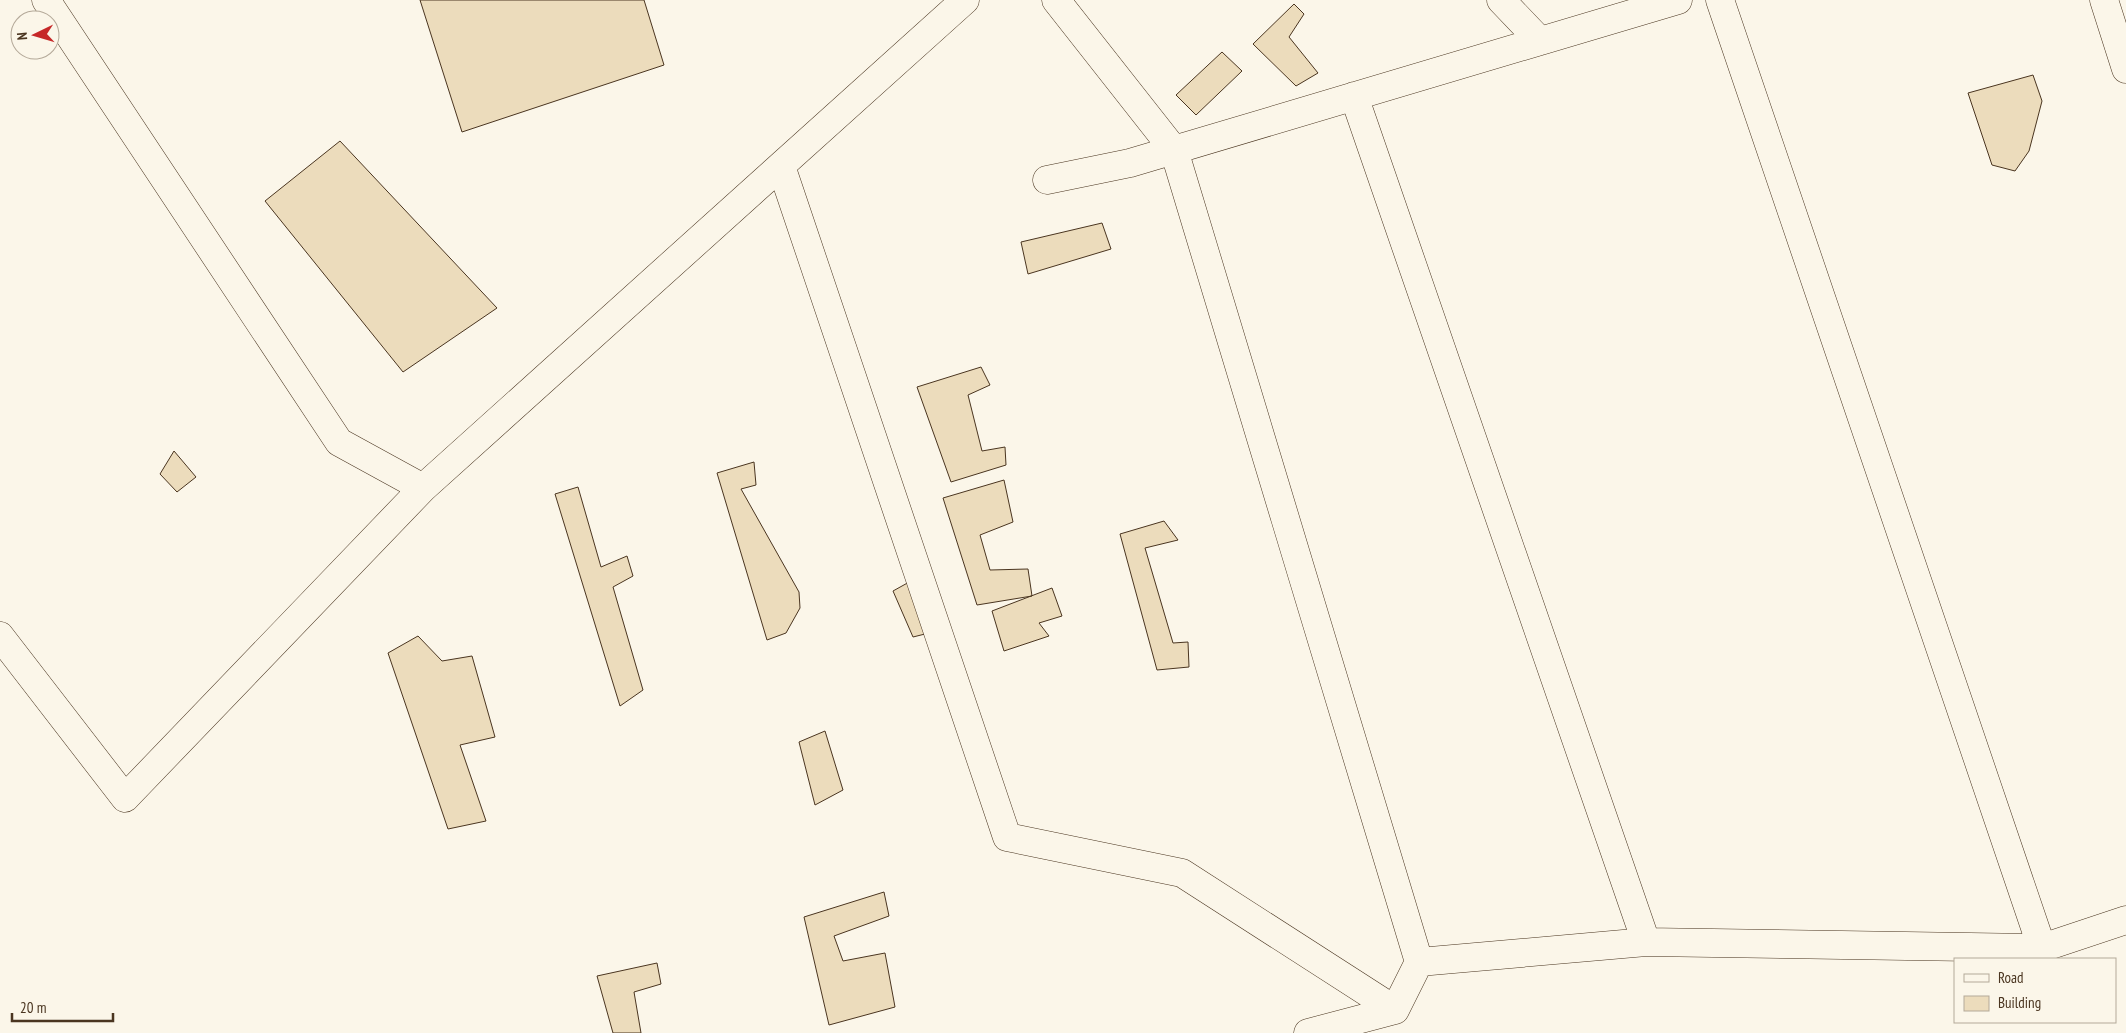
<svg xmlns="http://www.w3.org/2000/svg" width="2126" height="1033" viewBox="0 0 2126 1033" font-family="'PT Sans Narrow',sans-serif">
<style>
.building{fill:#ecdcbc;stroke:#4a3520}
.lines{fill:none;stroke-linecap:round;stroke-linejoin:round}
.street-casing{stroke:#4a3520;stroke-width:29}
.street{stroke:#fbf6e9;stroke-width:28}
</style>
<rect width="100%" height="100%" fill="#fbf6e9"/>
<path class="building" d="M 420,0 L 644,0 L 664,65 L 462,132 Z
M 1294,4 L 1304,14 L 1289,37 L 1318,73 L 1296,86 L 1253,44 Z
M 1222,52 L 1242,71 L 1196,115 L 1176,95 Z
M 2033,75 L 2042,101 L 2029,151 L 2015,171 L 1992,165 L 1968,93 Z
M 340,141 L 497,308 L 403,372 L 265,201 Z
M 1102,223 L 1111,249 L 1028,274 L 1021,242 Z
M 981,367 L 990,385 L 968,395 L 982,451 L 1005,447 L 1006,465 L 951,482 L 917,387 Z
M 174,451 L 196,477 L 177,492 L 160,474 Z
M 754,462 L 756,485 L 741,489 L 799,592 L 800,608 L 786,633 L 767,640 L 717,473 Z
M 1004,480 L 1013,522 L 980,535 L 990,570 L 1028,569 L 1032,596 L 977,605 L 943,498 Z
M 578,487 L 601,567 L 627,556 L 633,576 L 613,587 L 643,690 L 620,706 L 555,494 Z
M 1164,521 L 1178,540 L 1145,548 L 1173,643 L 1188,642 L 1189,667 L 1157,670 L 1120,534 Z
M 911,581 L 929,633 L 913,637 L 893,591 Z
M 1052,588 L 1062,616 L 1039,623 L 1049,636 L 1004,651 L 992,611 Z
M 418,636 L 442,661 L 472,656 L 495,737 L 460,745 L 486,821 L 448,829 L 388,653 Z
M 825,731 L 843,790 L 815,805 L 799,742 Z
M 884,892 L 889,916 L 834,936 L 843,961 L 885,953 L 895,1007 L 829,1025 L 804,917 Z
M 657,963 L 661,984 L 634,992 L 641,1033 L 613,1033 L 597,976 Z"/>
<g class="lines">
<g class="street-casing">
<path id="street" d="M 46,0 L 339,442 L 423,488
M 1056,0 L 1174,150 L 1419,962 L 1395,1010 L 1308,1033
M 1501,0 L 1540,41
M 1720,0 L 2042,948
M 2104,0 L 2126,69
M 1354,96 L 1646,942
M 781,166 L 1007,837 L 1182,873 L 1395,1010
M 1047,180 L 1130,163 L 1678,0
M 0,636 L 125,798 L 423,488 L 965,0
M 1419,962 L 1646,942 L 2042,948 L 2126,920"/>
</g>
<use href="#street" class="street"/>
</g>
<rect x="1954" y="958" width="162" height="65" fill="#fbf6e9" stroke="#b4a999"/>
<rect x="1964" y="974" width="25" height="8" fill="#fbf6e9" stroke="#b4a999"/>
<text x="1998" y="983" font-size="15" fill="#4a3520">Road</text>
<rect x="1964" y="996" width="25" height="15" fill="#ecdcbc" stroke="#b4a999"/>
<text x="1998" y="1008" font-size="15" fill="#4a3520">Building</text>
<g transform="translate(35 35) rotate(265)"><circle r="24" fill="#fbf6e9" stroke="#b4a999"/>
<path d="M0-4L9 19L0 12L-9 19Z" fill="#c62828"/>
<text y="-8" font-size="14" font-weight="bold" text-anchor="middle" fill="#4a3520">N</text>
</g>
<path d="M12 1013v8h101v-8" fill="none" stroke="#4a3520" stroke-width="2.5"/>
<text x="20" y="1013" font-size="15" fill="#4a3520" stroke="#fbf6e9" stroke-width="4" paint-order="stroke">20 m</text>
</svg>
